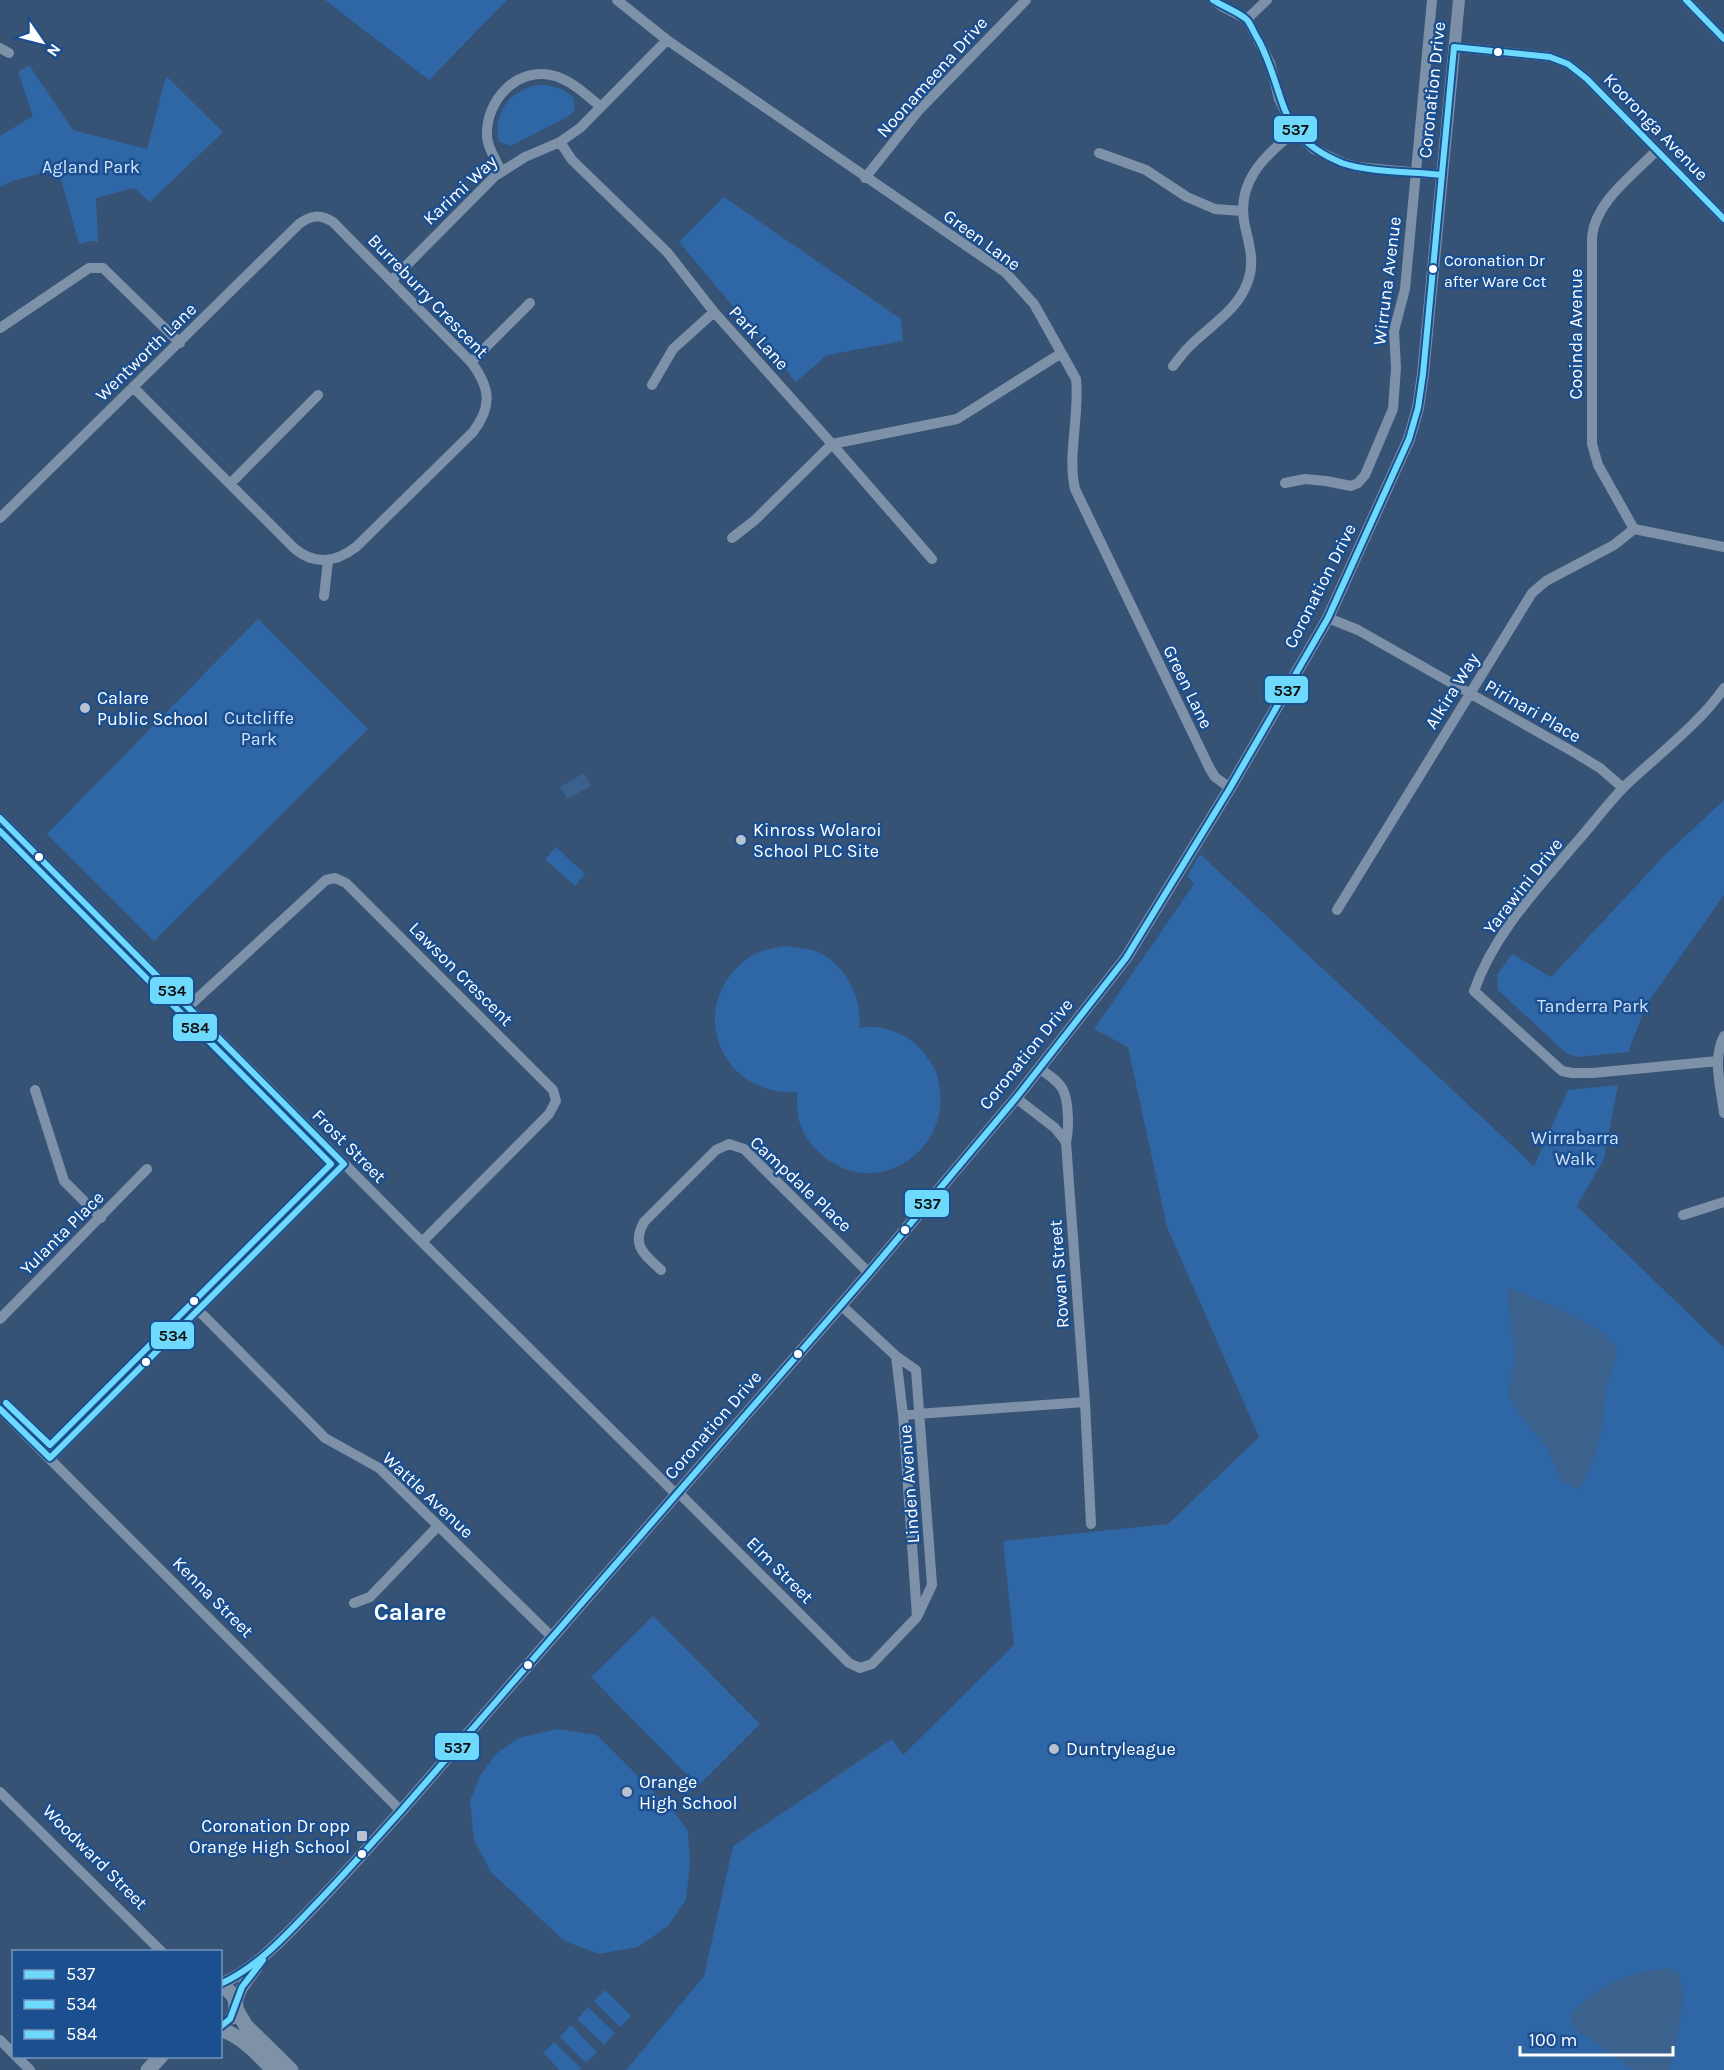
<svg xmlns="http://www.w3.org/2000/svg" width="1724" height="2070" viewBox="0 0 1724 2070" font-family="Karla,sans-serif">
<style>
.green{fill:#2f66a5}
.water{fill:#3b618d}
.lines{fill:none;stroke-linecap:round;stroke-linejoin:round}
.minor{stroke:#7d92a8;stroke-width:10}
.major{stroke:#7d8ea7;stroke-width:12}
.highway{stroke:#7e92a7;stroke-width:15}
.bus-1-casing{stroke:#1b4f8f;stroke-width:10}
.bus-2-casing{stroke:#1b4f8f;stroke-width:10}
.bus-3-casing{stroke:#1b4f8f;stroke-width:10}
.bus-1{stroke:#6ddafd;stroke-width:6}
.bus-2{stroke:#6ddafd;stroke-width:6}
.bus-3{stroke:#6ddafd;stroke-width:6}
.bus-dot{fill:#fff;stroke:#1b4f8f;stroke-width:2}
.poi-dot{fill:#b9c2ce;stroke:#1b4f8f;stroke-width:2}
.labels{text-anchor:middle;stroke-width:5;stroke-linejoin:round;paint-order:stroke}
.bus-label{font-size:16px;fill:#fff;stroke:#1b4f8f;text-anchor:start}
.street-label{font-size:18px;fill:#fff;stroke:#1b4f8f}
.park-label{font-size:18px;fill:#cfe3fa;stroke:#1b4f8f}
.poi-label{font-size:18px;fill:#fff;stroke:#1b4f8f;text-anchor:start}
.district-label{font-size:24px;font-weight:bold;fill:#fff;stroke:#1b4f8f}
.line-badge{stroke:#1b4f8f;stroke-width:2}
.pale-badge-label{font-size:16px;text-anchor:middle;font-weight:bold;fill:#111}
</style>
<rect width="100%" height="100%" fill="#365274"/>
<path class="green" d="M 325,0 L 507,0 L 429,80 Z
M 29,65 L 73,130 L 147,149 L 166,76 L 223,132 L 150,202 L 134,188 L 96,198 L 98,242 L 91,241 L 79,244 L 58,169 L 12,181 L 0,187 L 0,136 L 33,116 L 18,72 Z
M 545,85 L 562,89 L 574,98 L 574,111 L 567,117 L 511,146 L 499,142 C 492,111 513,85 545,85 Z
M 724,197 L 901,319 L 903,341 L 827,355 L 796,382 L 679,242 Z
M 258,619 L 368,729 L 154,941 L 47,834 Z
M 1724,800 L 1724,895 L 1647,1004 L 1628,1052 L 1577,1057 L 1566,1053 L 1498,990 L 1497,975 L 1512,954 L 1551,977 L 1664,856 Z
M 556,847 L 585,874 L 575,886 L 545,859 Z
M 1200,854 L 1534,1166 L 1568,1090 L 1618,1085 L 1604,1159 L 1577,1206 L 1724,1348 L 1724,2070 L 626,2070 L 704,1976 L 733,1846 L 892,1739 L 903,1755 L 1014,1645 L 1003,1541 L 1168,1524 L 1259,1437 L 1167,1227 L 1128,1047 L 1094,1029 L 1194,884 L 1187,876 Z
M 784,946 C 793,947 803,948 812,950 C 843,959 864,998 859,1028 C 881,1023 911,1035 924,1053 C 928,1059 934,1066 936,1072 C 962,1148 873,1208 817,1150 C 799,1132 796,1117 797,1092 C 715,1097 684,998 753,955 C 761,950 774,948 784,946 Z
M 653,1616 L 760,1724 L 698,1786 L 591,1677 Z
M 557,1729 L 597,1735 L 675,1813 L 688,1831 L 690,1863 L 686,1900 L 669,1925 L 638,1947 L 599,1954 L 564,1941 L 491,1872 L 474,1840 L 470,1801 L 480,1776 L 496,1754 L 518,1738 Z
M 605,1990 L 631,2016 L 620,2027 L 594,2001 Z
M 588,2007 L 615,2033 L 604,2045 L 577,2019 Z
M 571,2025 L 597,2052 L 586,2063 L 560,2037 Z
M 554,2042 L 581,2068 L 579,2070 L 560,2070 L 543,2053 Z"/>
<path class="water" d="M 584,773 L 591,786 L 567,799 L 560,787 Z
M 1507,1288 C 1530,1296 1604,1325 1615,1346 C 1620,1357 1611,1371 1608,1381 C 1605,1391 1605,1402 1604,1413 C 1601,1440 1593,1467 1578,1490 L 1561,1480 L 1548,1449 L 1519,1414 L 1508,1394 L 1515,1357 Z
M 1669,1968 L 1679,1974 C 1688,2004 1676,2038 1670,2067 L 1667,2070 L 1634,2070 L 1573,2028 L 1570,2015 C 1596,1984 1631,1972 1669,1968 Z"/>
<g class="lines">
<path class="minor" d="M 617,0 L 667,40 L 1006,273 L 1034,304 L 1076,379 C 1080,415 1067,455 1075,489 L 1210,769 L 1215,777 L 1230,788
M 1213,0 L 1223,7 L 1247,19 L 1270,63 L 1279,99 L 1295,131 L 1314,149 L 1343,163 L 1357,167 L 1442,175
M 1686,0 L 1724,39
M 1247,19 L 1267,0
M 1454,47 L 1550,57 L 1568,64 L 1587,79 L 1724,219
M 0,48 L 9,53
M 560,142 L 572,160 L 667,252 L 714,312 L 832,444 L 932,559
M 1099,153 L 1146,170 L 1187,197 L 1215,209 L 1242,211
M 501,171 C 496,160 488,149 487,137 C 485,101 517,65 555,76 C 572,81 586,95 600,106
M 865,178 L 919,110 L 1026,0
M 391,281 L 495,176 L 525,157 L 560,142 L 580,128 L 667,40
M 0,328 L 89,268 L 103,268 L 180,343
M 471,362 L 530,303
M 1173,366 C 1179,359 1184,351 1191,345 C 1212,324 1238,310 1248,281 C 1255,262 1249,244 1245,226 C 1235,183 1264,156 1295,131
M 652,385 L 673,349 L 714,312
M 1285,483 L 1305,479 L 1326,481 L 1351,486 L 1358,483 L 1365,475 L 1393,409 L 1396,368 L 1394,331 L 1405,289 L 1432,0
M 230,484 L 318,395
M 0,518 L 299,224 C 311,215 320,214 333,222 L 471,362 C 490,387 493,406 473,432 L 356,547 C 336,562 316,566 295,549 L 134,388
M 1634,529 L 1598,465 L 1592,444 L 1592,237 C 1595,202 1633,175 1656,151
M 1634,529 L 1724,547
M 732,538 L 755,520 L 832,444 L 957,419 L 1060,354
M 324,596 L 328,561
M 1328,618 L 1358,630 L 1577,754 L 1600,768 L 1623,788
M 0,818 L 422,1242 L 677,1495
M 1337,910 L 1532,593 L 1546,581 L 1614,545 L 1634,529
M 188,1007 L 326,880 L 335,878 L 346,883 L 553,1090 L 556,1101 L 549,1114 L 422,1242
M 1724,1036 C 1712,1059 1721,1088 1724,1113
M 1718,1061 L 1593,1073 L 1572,1073 L 1562,1071 L 1474,991 C 1494,934 1537,889 1575,844 C 1592,825 1608,803 1626,785 C 1657,756 1701,722 1724,688
M 1039,1068 C 1047,1074 1059,1081 1063,1090 C 1069,1102 1069,1130 1066,1142 L 1085,1402 L 1091,1524
M 35,1090 L 64,1181 L 101,1218
M 1016,1098 L 1055,1128 L 1066,1142
M 1683,1215 L 1724,1202
M 661,1270 C 644,1254 631,1246 644,1222 L 716,1150 L 729,1144 L 744,1149 L 869,1273
M 199,1311 L 325,1438 L 379,1468 L 552,1637
M 0,1319 L 147,1169
M 896,1356 L 903,1415 L 917,1616
M 0,1409 L 401,1811
M 903,1415 L 1085,1402
M 50,1458 L 344,1164
M 679,1493 L 849,1663 L 860,1668 L 872,1664 L 917,1617 L 932,1585 L 916,1370 L 896,1356 L 841,1305
M 354,1603 L 370,1597 L 438,1526
M 0,1792 L 162,1952
M 0,2040 L 14,2054
M 16,2056 L 30,2070"/>
<path class="major" d="M 220,1984 C 250,1972 272,1949 294,1927 C 331,1890 366,1850 401,1811 L 869,1273 L 1016,1098 L 1126,958 L 1230,788 L 1328,618 L 1409,439 L 1418,408 L 1423,374 L 1459,0
M 236,2002 L 242,1988 L 257,1967"/>
<path class="highway" d="M 220,1986 C 234,1991 240,2003 233,2017
M 236,2009 L 246,2026 L 291,2070
M 220,2029 C 243,2037 257,2053 273,2070
M 148,2070 L 161,2056"/>
<g class="bus-1-casing">
<path id="bus-1" d="M 1213,0 C 1222,6 1243,14 1248,21 C 1252,27 1255,35 1259,41 C 1287,95 1275,136 1342,163 C 1367,172 1415,172 1442,175
M 1686,0 L 1724,39
M 220,1984 C 258,1967 285,1936 313,1907 C 343,1876 372,1843 401,1811 L 869,1273 L 1016,1098 L 1126,958 L 1230,788 L 1328,618 L 1409,439 L 1418,408 L 1423,374 L 1454,47 L 1550,57 L 1568,64 L 1587,79 L 1724,219
M 220,2027 L 230,2019 L 242,1987 L 263,1960"/>
</g>
<g class="bus-2-casing">
<path id="bus-2" d="M 0,818 L 344,1164 L 50,1458 L 0,1409"/>
</g>
<g class="bus-3-casing">
<path id="bus-3" d="M 0,831 L 331,1164 L 50,1445 L 6,1403"/>
</g>
<use href="#bus-1" class="bus-1"/>
<use href="#bus-2" class="bus-2"/>
<use href="#bus-3" class="bus-3"/>
</g>
<g class="bus-dot">
<circle cx="1498" cy="52" r="5"/>
<circle cx="1433" cy="269" r="5"/>
<circle cx="39" cy="857" r="5"/>
<circle cx="905" cy="1230" r="5"/>
<circle cx="194" cy="1301" r="5"/>
<circle cx="798" cy="1354" r="5"/>
<circle cx="146" cy="1362" r="5"/>
<circle cx="528" cy="1665" r="5"/>
<circle cx="362" cy="1854" r="5"/>
</g>
<g class="poi-dot">
<circle cx="85" cy="708" r="6"/>
<circle cx="741" cy="840" r="6"/>
<circle cx="1054" cy="1749" r="6"/>
<circle cx="627" cy="1792" r="6"/>
<rect x="356" y="1830" width="12" height="12" rx="3"/>
</g>
<g class="labels">
<g class="bus-label">
<text x="1444" y="266">Coronation Dr<tspan x="1444" dy="21">after Ware Cct</tspan></text>
</g>
<g class="street-label">
<text transform="translate(932 77) rotate(-48)" y="6">Noonameena Drive</text>
<text transform="translate(1432 90) rotate(-84)" y="6">Coronation Drive</text>
<text transform="translate(1656 127) rotate(46)" y="6">Kooronga Avenue</text>
<text transform="translate(460 190) rotate(-43)" y="6">Karimi Way</text>
<text transform="translate(982 240) rotate(36)" y="6">Green Lane</text>
<text transform="translate(1387 281) rotate(-83)" y="6">Wirruna Avenue</text>
<text transform="translate(428 296) rotate(46)" y="6">Burreburry Crescent</text>
<text transform="translate(1576 334) rotate(-90)" y="6">Cooinda Avenue</text>
<text transform="translate(759 338) rotate(48)" y="6">Park Lane</text>
<text transform="translate(146 352) rotate(-44)" y="6">Wentworth Lane</text>
<text transform="translate(1320 586) rotate(-63)" y="6">Coronation Drive</text>
<text transform="translate(1188 687) rotate(64)" y="6">Green Lane</text>
<text transform="translate(1452 691) rotate(-58)" y="6">Alkira Way</text>
<text transform="translate(1533 711) rotate(30)" y="6">Pirinari Place</text>
<text transform="translate(1523 886) rotate(-52)" y="6">Yarawini Drive</text>
<text transform="translate(461 974) rotate(45)" y="6">Lawson Crescent</text>
<text transform="translate(1026 1054) rotate(-51)" y="6">Coronation Drive</text>
<text transform="translate(349 1146) rotate(45)" y="6">Frost Street</text>
<text transform="translate(801 1184) rotate(43)" y="6">Campdale Place</text>
<text transform="translate(62 1233) rotate(-45)" y="6">Yulanta Place</text>
<text transform="translate(1059 1274) rotate(-94)" y="6">Rowan Street</text>
<text transform="translate(713 1425) rotate(-49)" y="6">Coronation Drive</text>
<text transform="translate(909 1484) rotate(-94)" y="6">Linden Avenue</text>
<text transform="translate(428 1495) rotate(43)" y="6">Wattle Avenue</text>
<text transform="translate(780 1570) rotate(45)" y="6">Elm Street</text>
<text transform="translate(213 1597) rotate(45)" y="6">Kenna Street</text>
<text transform="translate(95 1857) rotate(45)" y="6">Woodward Street</text>
</g>
<g class="park-label">
<text x="91" y="173">Agland Park</text>
<text x="259" y="724">Cutcliffe<tspan x="259" dy="21">Park</tspan></text>
<text x="1593" y="1012">Tanderra Park</text>
<text x="1575" y="1144">Wirrabarra<tspan x="1575" dy="21">Walk</tspan></text>
</g>
<g class="poi-label">
<text x="97" y="704">Calare<tspan x="97" dy="21">Public School</tspan></text>
<text x="753" y="836">Kinross Wolaroi<tspan x="753" dy="21">School PLC Site</tspan></text>
<text x="1066" y="1755">Duntryleague</text>
<text x="639" y="1788">Orange<tspan x="639" dy="21">High School</tspan></text>
<text x="350" y="1832" text-anchor="end">Coronation Dr opp<tspan x="350" dy="21">Orange High School</tspan></text>
</g>
<g class="district-label">
<text x="410" y="1620">Calare</text>
</g>
</g>
<g class="line-badge">
<rect x="1273" y="115" width="45" height="28" rx="6" fill="#6ddafd"/>
<rect x="1264" y="675" width="45" height="29" rx="6" fill="#6ddafd"/>
<rect x="149" y="976" width="45" height="29" rx="6" fill="#6ddafd"/>
<rect x="172" y="1013" width="46" height="29" rx="6" fill="#6ddafd"/>
<rect x="904" y="1189" width="46" height="29" rx="6" fill="#6ddafd"/>
<rect x="150" y="1321" width="45" height="29" rx="6" fill="#6ddafd"/>
<rect x="434" y="1732" width="46" height="29" rx="6" fill="#6ddafd"/>
</g>
<g class="pale-badge-label">
<text x="1295" y="135">537</text>
<text x="1287" y="696">537</text>
<text x="172" y="996">534</text>
<text x="195" y="1033">584</text>
<text x="927" y="1209">537</text>
<text x="173" y="1341">534</text>
<text x="457" y="1753">537</text>
</g>
<rect x="12" y="1950" width="210" height="108" fill="#1b4f8f" stroke="#7695bc" stroke-width="1.5"/>
<rect x="24" y="1970" width="30" height="9" fill="#6ddafd" stroke="#7695bc" stroke-width="1.5"/>
<text x="66" y="1980" font-size="18" fill="#ffffff">537</text>
<rect x="24" y="2000" width="30" height="9" fill="#6ddafd" stroke="#7695bc" stroke-width="1.5"/>
<text x="66" y="2010" font-size="18" fill="#ffffff">534</text>
<rect x="24" y="2030" width="30" height="9" fill="#6ddafd" stroke="#7695bc" stroke-width="1.5"/>
<text x="66" y="2040" font-size="18" fill="#ffffff">584</text>
<g transform="translate(42 42) rotate(125)" stroke="#1b4f8f" stroke-width="4.5" paint-order="stroke">
<path d="M0-4.5L10 22L0 15L-10 22Z" fill="#ffffff"/>
<text y="-9" font-size="16" font-weight="bold" text-anchor="middle" fill="#ffffff">N</text>
</g>
<path d="M1520 2046v9h153v-9" fill="none" stroke="#ffffff" stroke-width="3"/>
<text x="1529" y="2046" font-size="18" fill="#ffffff" stroke="#1b4f8f" stroke-width="4.5" paint-order="stroke">100 m</text>
</svg>
